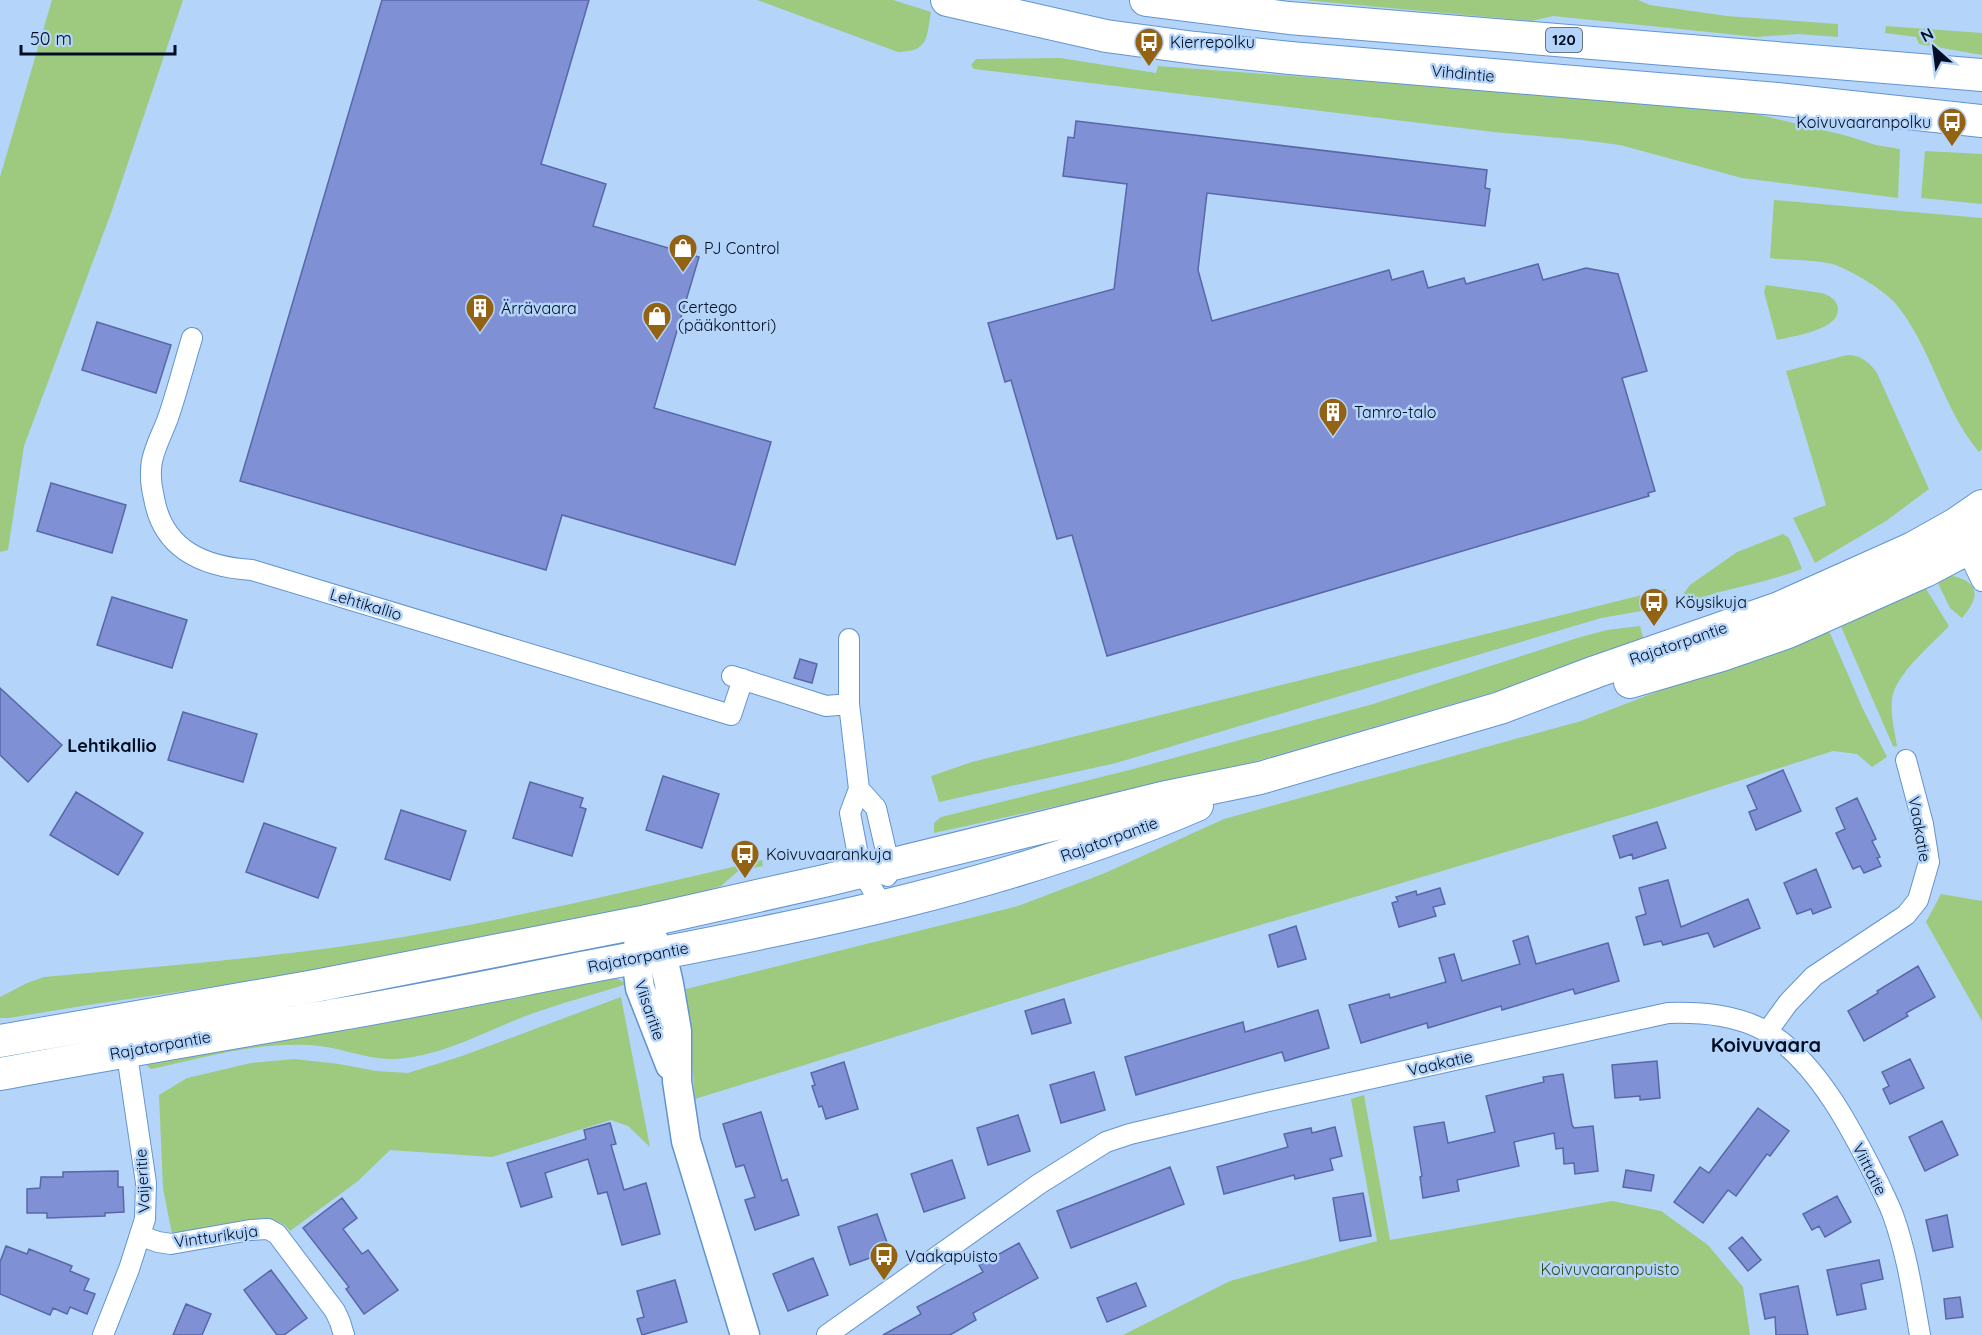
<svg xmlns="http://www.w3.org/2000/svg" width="1982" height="1335" viewBox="0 0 1982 1335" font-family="Quicksand,sans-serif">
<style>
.green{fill:#9eca7f}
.building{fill:#8090d5;stroke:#5867a8;stroke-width:1.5}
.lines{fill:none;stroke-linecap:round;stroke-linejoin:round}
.street-casing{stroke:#6294cf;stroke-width:22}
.secondary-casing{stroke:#6294cf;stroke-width:31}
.primary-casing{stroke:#6294cf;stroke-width:34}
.street{stroke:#fff;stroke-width:20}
.secondary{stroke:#fff;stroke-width:28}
.primary{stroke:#fff;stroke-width:32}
.labels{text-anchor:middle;stroke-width:5;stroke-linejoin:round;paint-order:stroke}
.shield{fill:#b4d4f9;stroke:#364962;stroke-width:1.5}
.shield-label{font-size:15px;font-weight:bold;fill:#000d22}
.poi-label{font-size:16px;fill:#000d22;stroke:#b4d4f9;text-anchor:start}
.street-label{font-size:16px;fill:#000d22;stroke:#b4d4f9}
.park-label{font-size:16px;fill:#314a1d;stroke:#b4d4f9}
.neighbourhood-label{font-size:18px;font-weight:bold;fill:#000d22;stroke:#b4d4f9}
.quarter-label{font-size:20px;font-weight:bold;fill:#000d22;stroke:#b4d4f9}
</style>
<rect width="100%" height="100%" fill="#b4d4f9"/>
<path class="green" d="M 52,0 L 183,0 L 111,213 L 24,446 L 8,550 L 0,552 L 0,177 Z
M 757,0 L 893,0 L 931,12 C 926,39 929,51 898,52 Z
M 1303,0 L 1638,0 L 1650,5 L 1727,16 L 1838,24 L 1838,37 L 1799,34 L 1757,37 L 1553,16 L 1531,21 Z
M 1886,26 L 1982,33 L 1982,55 L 1919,44 L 1916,37 L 1885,33 Z
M 1060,58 L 1156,73 L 1158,66 L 1496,91 L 1756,114 L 1844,135 L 1876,145 L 1900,149 L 1898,198 L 1742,178 L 1620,145 L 1582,140 L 1494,132 L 974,69 L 971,65 L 976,59 Z
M 1925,151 L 1982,154 L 1982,204 L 1921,198 Z
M 1774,200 L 1982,218 L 1982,449 L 1979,452 C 1942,408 1932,348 1896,304 C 1884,290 1855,273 1838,266 C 1826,260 1786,260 1770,258 Z
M 1766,285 L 1822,293 C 1830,296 1837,299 1838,309 C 1839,330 1793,336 1777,340 L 1764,292 Z
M 1847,355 C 1861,355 1869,362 1877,373 L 1929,489 L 1886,521 L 1815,563 L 1793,518 L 1826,505 L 1786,371 Z
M 1783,534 L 1789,538 L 1802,569 C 1763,584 1721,589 1682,604 L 1684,593 L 1690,585 L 1737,552 Z
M 1947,575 C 1979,580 1982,595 1962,618 L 1950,608 L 1936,579 Z
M 1923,584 L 1949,626 C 1932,644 1903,668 1894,691 C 1888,707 1895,731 1897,747 L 1893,746 L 1839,622 Z
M 1666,589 L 1659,608 L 1601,618 L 1116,763 L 939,802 L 931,776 L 972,762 Z
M 1640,626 L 1643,637 L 1642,642 L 1604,658 L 1494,692 L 1191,780 L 1106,795 L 934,833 L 934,823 L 941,817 L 1133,769 L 1373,704 L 1577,638 L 1607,630 Z
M 1827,626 L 1862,707 L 1887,757 L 1872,767 L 1857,754 L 1833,751 L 1657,807 L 1126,965 L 695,1099 L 686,989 L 1018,906 L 1105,873 L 1224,819 L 1581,721 Z
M 762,860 L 763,866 L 737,872 L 721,886 L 659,906 L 314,972 L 88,1005 L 9,1018 L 0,1018 L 0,997 L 27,983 L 44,977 C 151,967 259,959 365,943 C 499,922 630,891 762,860 Z
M 1941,894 L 1982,901 L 1982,1021 L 1926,922 Z
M 612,976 L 627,984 C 593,995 557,1004 523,1017 C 482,1033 440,1057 394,1059 C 367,1060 337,1046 309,1045 C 256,1042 202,1058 151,1069 L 147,1066 L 157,1056 Z
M 621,997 L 650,1147 L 628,1126 L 611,1120 L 492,1157 L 390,1150 L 358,1181 L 290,1231 L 285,1225 L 268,1219 L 172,1234 L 163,1188 L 159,1095 L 187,1078 L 251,1063 L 294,1059 L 339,1064 L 376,1071 L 408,1073 L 462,1056 Z
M 1364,1095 L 1390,1240 L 1612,1201 L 1661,1211 L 1708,1245 L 1743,1287 L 1750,1335 L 1123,1335 L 1230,1281 L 1377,1241 L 1351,1099 Z"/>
<path class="building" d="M 382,0 L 589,0 L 541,164 L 606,184 L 593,226 L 699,257 L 654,408 L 771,442 L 735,565 L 562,515 L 546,570 L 240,481 Z
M 1076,121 L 1487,170 L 1485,188 L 1490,189 L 1485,226 L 1207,193 L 1198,270 L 1212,321 L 1389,270 L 1392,280 L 1423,271 L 1428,288 L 1464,278 L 1466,284 L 1538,264 L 1543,280 L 1586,268 L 1618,274 L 1647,371 L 1622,378 L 1655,491 L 1648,493 L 1649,496 L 1107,656 L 1072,535 L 1057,539 L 1011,380 L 1005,382 L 988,323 L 1114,289 L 1127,184 L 1063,176 L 1068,137 L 1074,138 Z
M 97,322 L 171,345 L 156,393 L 82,370 Z
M 51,483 L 126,505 L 112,553 L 37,531 Z
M 112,597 L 187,620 L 172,668 L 97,645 Z
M 800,659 L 817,664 L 812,683 L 794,678 Z
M 0,688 L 62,745 L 28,782 L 0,755 Z
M 183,712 L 257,734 L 243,782 L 168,760 Z
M 1783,770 L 1801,811 L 1756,830 L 1749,812 L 1757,809 L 1747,786 Z
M 663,776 L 719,794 L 702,848 L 646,830 Z
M 530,782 L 583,798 L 580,807 L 586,809 L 572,856 L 513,838 Z
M 76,792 L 143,833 L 118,875 L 50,835 Z
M 1857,798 L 1876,839 L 1872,841 L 1880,857 L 1877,858 L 1881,866 L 1864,873 L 1860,866 L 1853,869 L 1836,833 L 1845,829 L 1836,808 Z
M 401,810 L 466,831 L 450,880 L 385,859 Z
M 1657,822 L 1666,848 L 1633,859 L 1632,854 L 1620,858 L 1613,836 Z
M 264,823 L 336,848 L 318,898 L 246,872 Z
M 1816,869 L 1831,907 L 1813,914 L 1811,909 L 1797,914 L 1784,883 Z
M 1668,880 L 1681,927 L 1748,899 L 1760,928 L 1714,947 L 1708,933 L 1663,945 L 1661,941 L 1644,945 L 1636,917 L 1646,914 L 1639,888 Z
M 1440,888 L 1445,904 L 1433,907 L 1436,916 L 1399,927 L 1392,903 L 1398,901 L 1396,897 L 1416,891 L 1417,895 Z
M 1296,926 L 1306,959 L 1278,967 L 1269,935 Z
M 1528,936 L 1536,964 L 1608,943 L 1619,981 L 1575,994 L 1573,989 L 1502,1010 L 1501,1006 L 1428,1028 L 1427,1023 L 1361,1043 L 1349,1005 L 1389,994 L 1390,998 L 1446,982 L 1439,958 L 1454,954 L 1462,981 L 1520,964 L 1513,941 Z
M 1918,966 L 1935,997 L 1906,1013 L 1908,1016 L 1864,1041 L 1848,1011 L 1878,993 L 1877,991 Z
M 1064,999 L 1071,1023 L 1032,1034 L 1025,1011 Z
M 1318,1010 L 1329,1048 L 1285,1061 L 1282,1052 L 1136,1095 L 1125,1057 L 1243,1022 L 1245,1032 Z
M 1910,1059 L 1924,1088 L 1890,1104 L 1883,1089 L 1889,1086 L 1882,1072 Z
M 1657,1061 L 1660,1098 L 1640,1100 L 1640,1096 L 1615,1098 L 1612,1065 Z
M 844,1062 L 858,1109 L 826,1119 L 822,1106 L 819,1107 L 812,1086 L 815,1085 L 811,1073 Z
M 1094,1072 L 1105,1110 L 1061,1123 L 1050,1085 Z
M 1563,1074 L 1572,1125 L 1574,1128 L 1593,1126 L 1598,1171 L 1575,1174 L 1574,1163 L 1564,1164 L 1563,1148 L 1556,1149 L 1554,1133 L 1514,1142 L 1519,1166 L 1457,1180 L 1459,1191 L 1423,1198 L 1420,1177 L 1422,1176 L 1414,1127 L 1444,1122 L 1448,1143 L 1495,1132 L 1486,1096 L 1544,1082 L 1543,1077 Z
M 1758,1108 L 1789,1131 L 1770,1156 L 1767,1154 L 1736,1196 L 1728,1190 L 1703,1223 L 1674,1202 L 1700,1167 L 1709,1173 Z
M 761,1112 L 782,1181 L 787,1179 L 799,1215 L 755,1230 L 745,1200 L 755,1197 L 744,1165 L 736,1167 L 723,1124 Z
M 1018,1115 L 1030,1151 L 988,1165 L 977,1128 Z
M 1942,1121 L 1958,1155 L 1925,1171 L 1909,1137 Z
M 610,1123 L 616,1144 L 611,1145 L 624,1190 L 646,1183 L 660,1234 L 622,1245 L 607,1192 L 598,1194 L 588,1159 L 545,1173 L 552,1197 L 521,1207 L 507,1163 L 586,1139 L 584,1130 Z
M 1335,1127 L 1342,1156 L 1330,1159 L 1333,1170 L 1295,1179 L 1294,1175 L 1224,1194 L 1217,1167 L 1288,1147 L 1284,1134 L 1311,1128 L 1312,1133 Z
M 952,1160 L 965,1198 L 924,1212 L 911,1174 Z
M 1170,1167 L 1184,1204 L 1071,1248 L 1057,1211 Z
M 1626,1170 L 1654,1175 L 1651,1191 L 1623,1187 Z
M 118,1171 L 118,1187 L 123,1187 L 124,1212 L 105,1213 L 105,1216 L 47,1218 L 47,1213 L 27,1213 L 27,1189 L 40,1188 L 41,1177 L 63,1177 L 63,1172 Z
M 1363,1193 L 1371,1236 L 1340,1241 L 1333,1198 Z
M 1837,1196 L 1851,1222 L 1825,1237 L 1819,1226 L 1812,1230 L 1803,1214 Z
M 342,1198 L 357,1218 L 343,1229 L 362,1254 L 368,1250 L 398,1290 L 364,1314 L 346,1289 L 349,1287 L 303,1228 Z
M 877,1214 L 890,1251 L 850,1265 L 838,1227 Z
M 1947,1215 L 1953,1247 L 1933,1251 L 1926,1220 Z
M 1742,1237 L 1761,1260 L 1748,1271 L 1729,1248 Z
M 1019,1243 L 1038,1278 L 973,1313 L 976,1320 L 950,1335 L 883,1335 L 921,1314 L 917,1307 L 983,1272 L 979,1265 Z
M 6,1246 L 27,1254 L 29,1249 L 72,1266 L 70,1271 L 89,1279 L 84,1290 L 95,1294 L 87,1314 L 70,1307 L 67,1314 L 53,1308 L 50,1315 L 0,1294 L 0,1262 Z
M 813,1258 L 828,1295 L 788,1311 L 773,1274 Z
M 1879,1260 L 1883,1279 L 1861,1284 L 1866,1309 L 1837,1315 L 1827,1270 Z
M 271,1270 L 307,1318 L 284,1335 L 277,1335 L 244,1290 Z
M 675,1280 L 687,1322 L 642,1335 L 637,1319 L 644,1317 L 637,1291 Z
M 1136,1283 L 1146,1306 L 1107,1322 L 1097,1298 Z
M 1798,1286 L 1808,1335 L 1776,1335 L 1775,1317 L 1765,1319 L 1760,1294 Z
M 1960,1297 L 1963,1317 L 1946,1319 L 1944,1299 Z
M 186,1304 L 211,1314 L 202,1335 L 173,1335 Z"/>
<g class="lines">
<g class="street-casing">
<path id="street" d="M 192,338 C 184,364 177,392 168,418 C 163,432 155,446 152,461 C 150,472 151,486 154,498 C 163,550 204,567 252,570 L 731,715 L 743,679
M 1962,540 L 1982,581
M 849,639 L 849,704 L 859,789 L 850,813 L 861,871 L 883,906
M 732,676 L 826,706 L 849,704
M 859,789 L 876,808 L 889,864 L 887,876
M 1767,1032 L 1788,1003 L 1814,976 L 1906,915 L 1918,900 L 1929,862 L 1923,824 L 1906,760
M 141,1236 L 158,1242 L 171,1244 L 250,1230 L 268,1229 L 277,1234 L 335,1311 L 340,1322 L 344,1335
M 103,1335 L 129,1269 L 145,1219 L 146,1183 L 125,1041
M 827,1335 L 1039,1184 L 1106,1142 L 1130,1134 L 1260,1103 L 1668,1013 C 1703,1012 1739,1015 1769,1033 C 1818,1063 1853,1132 1878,1182 C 1883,1193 1889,1204 1893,1215 C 1907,1254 1913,1295 1920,1335"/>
</g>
<g class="secondary-casing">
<path id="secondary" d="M 642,922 L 662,953 L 669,984 L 677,1031 L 677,1081 L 686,1141 L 745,1335
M 640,934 L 636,958 L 640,988 L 670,1065"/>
</g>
<g class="primary-casing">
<path id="primary" d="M 947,0 L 1106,36 L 1195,48 L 1290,58 L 1777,99 L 1982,121
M 1146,0 L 1289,18 L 1982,75
M 1630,682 L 1722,655 L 1788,632 L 1925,571 L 1982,541
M 0,1041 L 315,986 L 642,922 L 824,881 L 1162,798 L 1260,778 L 1500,708 L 1595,672 L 1779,608 L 1913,548 L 1956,524 L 1982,506
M 0,1074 C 113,1053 227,1034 341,1014 C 430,999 519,980 608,963 C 807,926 1009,886 1197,805"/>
</g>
<use href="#street" class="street"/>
<use href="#secondary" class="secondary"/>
<use href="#primary" class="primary"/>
</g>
<defs>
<g id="bus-pin" transform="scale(1.5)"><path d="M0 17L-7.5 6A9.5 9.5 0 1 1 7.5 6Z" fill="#936212" stroke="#b4d4f9"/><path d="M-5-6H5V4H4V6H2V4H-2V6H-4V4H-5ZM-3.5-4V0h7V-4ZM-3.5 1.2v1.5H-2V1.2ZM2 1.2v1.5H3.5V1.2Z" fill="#fff"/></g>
<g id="shop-pin" transform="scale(1.5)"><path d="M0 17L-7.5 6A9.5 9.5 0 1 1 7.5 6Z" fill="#936212" stroke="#b4d4f9"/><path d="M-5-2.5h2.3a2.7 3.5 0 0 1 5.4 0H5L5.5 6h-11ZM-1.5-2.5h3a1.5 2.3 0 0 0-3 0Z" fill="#fff"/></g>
<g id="building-pin" transform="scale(1.5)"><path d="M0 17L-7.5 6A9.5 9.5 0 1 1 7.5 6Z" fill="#936212" stroke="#b4d4f9"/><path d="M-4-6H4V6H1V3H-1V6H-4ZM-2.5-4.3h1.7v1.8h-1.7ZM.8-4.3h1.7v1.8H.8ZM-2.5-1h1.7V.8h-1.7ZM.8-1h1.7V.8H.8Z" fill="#fff"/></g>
</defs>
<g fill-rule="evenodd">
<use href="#bus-pin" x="1149" y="42"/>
<use href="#bus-pin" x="1952" y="122"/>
<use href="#shop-pin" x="683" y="248"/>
<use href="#building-pin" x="480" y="308"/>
<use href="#shop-pin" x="657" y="316"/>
<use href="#building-pin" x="1333" y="412"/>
<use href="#bus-pin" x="1654" y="602"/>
<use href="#bus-pin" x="745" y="854"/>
<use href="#bus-pin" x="884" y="1256"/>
</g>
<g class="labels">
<rect class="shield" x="1546" y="28" width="36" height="24" rx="4.5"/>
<g class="shield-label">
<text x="1564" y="45">120</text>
</g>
<g class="poi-label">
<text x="1170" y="48">Kierrepolku</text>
<text x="1931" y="128" text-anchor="end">Koivuvaaranpolku</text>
<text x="704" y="254">PJ Control</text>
<text x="678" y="313">Certego<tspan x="678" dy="18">(pääkonttori)</tspan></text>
<text x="501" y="314">Ärrävaara</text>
<text x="1354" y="418">Tamro-talo</text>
<text x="1675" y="608">Köysikuja</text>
<text x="766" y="860">Koivuvaarankuja</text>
<text x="905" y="1262">Vaakapuisto</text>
</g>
<g class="street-label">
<text transform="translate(1463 73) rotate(5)" y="6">Vihdintie</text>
<text transform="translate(366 604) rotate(17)" y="6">Lehtikallio</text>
<text transform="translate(1678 643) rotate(-19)" y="6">Rajatorpantie</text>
<text transform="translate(1920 829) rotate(80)" y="6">Vaakatie</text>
<text transform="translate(1109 839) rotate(-20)" y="6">Rajatorpantie</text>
<text transform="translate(638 957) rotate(-11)" y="6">Rajatorpantie</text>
<text transform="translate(650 1010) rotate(71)" y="6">Viisaritie</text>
<text transform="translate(160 1045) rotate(-10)" y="6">Rajatorpantie</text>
<text transform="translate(1440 1063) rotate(-13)" y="6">Vaakatie</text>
<text transform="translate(1870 1169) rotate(63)" y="6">Viittatie</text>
<text transform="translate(142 1181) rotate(-93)" y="6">Vaijeritie</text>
<text transform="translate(216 1236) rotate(-8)" y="6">Vintturikuja</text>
</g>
<g class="park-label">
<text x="1610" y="1275">Koivuvaaranpuisto</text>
</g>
<g class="neighbourhood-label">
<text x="112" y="752">Lehtikallio</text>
</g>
<g class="quarter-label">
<text x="1766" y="1052">Koivuvaara</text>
</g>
</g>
<g transform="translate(1934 48) rotate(332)" stroke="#b4d4f9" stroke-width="4.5" paint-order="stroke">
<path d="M0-4.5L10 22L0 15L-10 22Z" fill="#000d22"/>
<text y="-9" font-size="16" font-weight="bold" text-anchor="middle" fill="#000d22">N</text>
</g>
<path d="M21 45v9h154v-9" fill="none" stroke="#000d22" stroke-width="3"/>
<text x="30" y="45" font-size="18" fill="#000d22" stroke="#b4d4f9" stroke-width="4.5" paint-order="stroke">50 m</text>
</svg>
